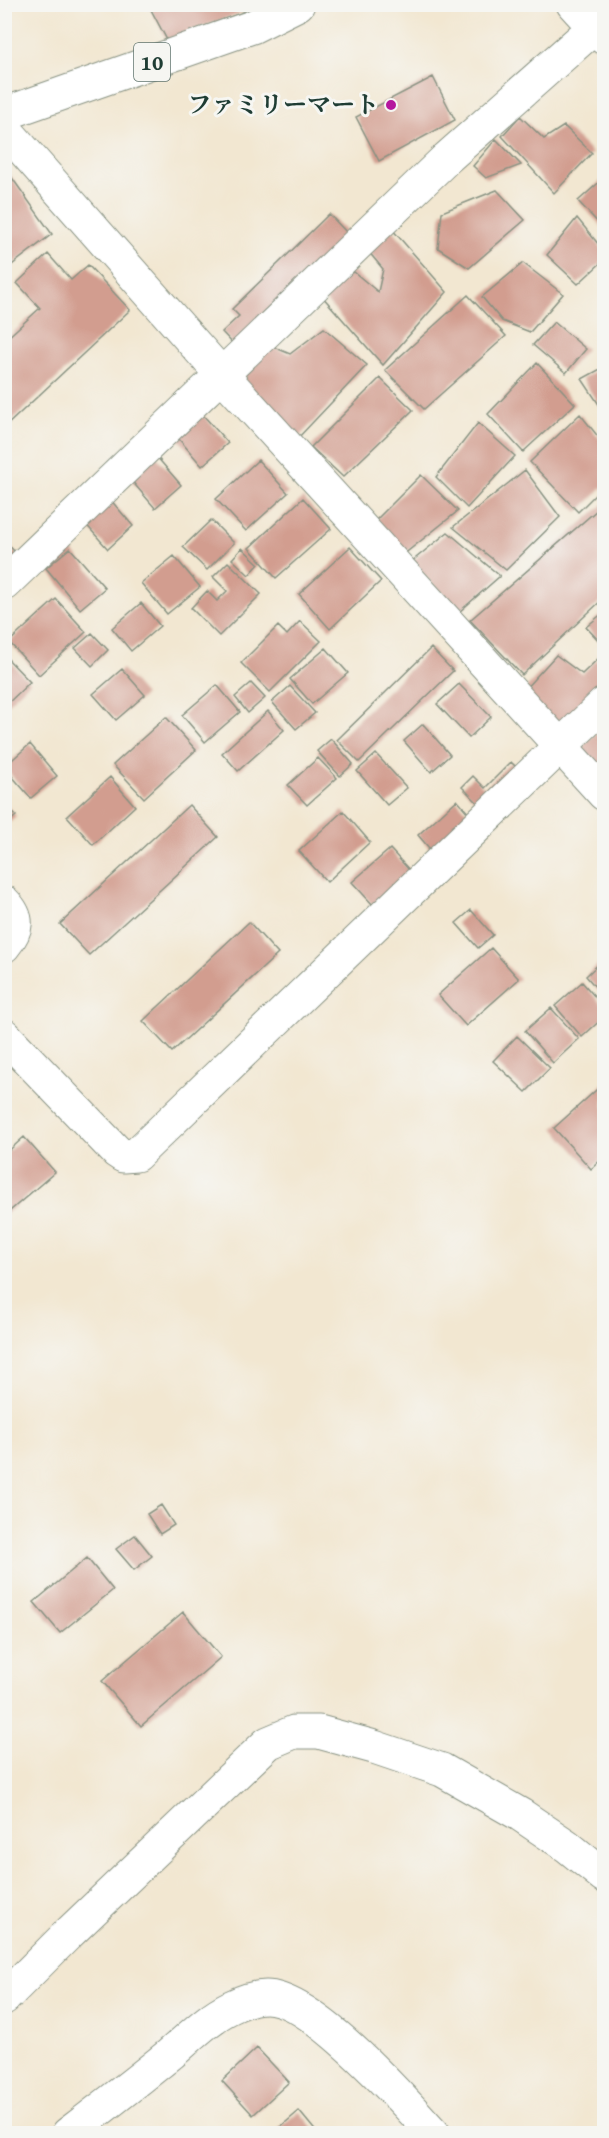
<svg xmlns="http://www.w3.org/2000/svg" width="609" height="2138" viewBox="0 0 609 2138" font-family="'Gentium Book Plus','Noto Serif JP',serif">
<style>
.building{fill:#d29d8f}
.lines{fill:none;stroke-linecap:round;stroke-linejoin:round}
.minor-casing{stroke:#889282;stroke-width:35}
.highway-casing{stroke:#889282;stroke-width:35}
.minor{stroke:#fff;stroke-width:33}
.highway{stroke:#fff;stroke-width:33}
.poi-dot{fill:#b5179e;stroke:#f6f6f2;stroke-width:2}
.labels{text-anchor:middle;stroke-width:6;stroke-linejoin:round;paint-order:stroke}
.shield{fill:#f6f6f2;stroke:#60746d;stroke-width:1.5}
.shield-label{font-size:22px;font-weight:bold;fill:#1f3d34}
.poi-label{font-size:24px;font-weight:bold;fill:#1f3d34;stroke:#f6f6f2;text-anchor:end}
</style>
<rect width="100%" height="100%" fill="#f6f6f2"/>
<filter id="ink" filterUnits="userSpaceOnUse"><feTurbulence type="fractalNoise" baseFrequency=".0167" numOctaves="2"/><feDisplacementMap in="SourceGraphic" scale="12" xChannelSelector="R" yChannelSelector="G"/><feConvolveMatrix kernelMatrix="1 2 1 2 8 2 1 2 1" color-interpolation-filters="sRGB"/></filter>
<filter id="wash" filterUnits="userSpaceOnUse"><feTurbulence type="fractalNoise" baseFrequency=".008" numOctaves="4" result="noise"/><feDisplacementMap in="SourceGraphic" scale="24" xChannelSelector="R" yChannelSelector="G"/><feGaussianBlur stdDeviation="1.35" result="paint"/><feColorMatrix in="noise" values="0 0 0 0 0 0 0 0 0 0 0 0 0 0 0 0 0 1.4 0 .05"/><feComposite in="paint" operator="in"/></filter>
<g filter="url(#wash)">
<rect width="100%" height="100%" fill="#f2e7d1"/>
<g id="blocks">
<path class="building" d="M 148,4 L 255,4 L 257,7 L 167,40 Z
M 433,77 L 455,120 L 379,161 L 356,117 Z
M 520,116 L 544,139 L 564,126 L 592,153 L 554,193 L 502,136 Z
M 496,139 L 521,165 L 486,178 L 473,166 Z
M 10,175 L 52,234 L 4,271 L 4,177 Z
M 604,178 L 604,229 L 578,201 Z
M 497,190 L 525,220 L 469,268 L 438,248 L 442,212 Z
M 329,214 L 350,236 L 236,347 L 222,332 L 239,316 L 232,309 Z
M 577,218 L 604,251 L 604,260 L 578,284 L 547,255 Z
M 391,228 L 447,292 L 383,365 L 321,295 L 348,267 L 378,292 L 383,269 L 368,251 Z
M 48,254 L 71,280 L 88,265 L 130,310 L 5,427 L 5,340 L 40,308 L 17,283 Z
M 523,263 L 563,294 L 530,332 L 502,321 L 482,297 Z
M 468,295 L 506,336 L 424,409 L 385,370 Z
M 554,322 L 586,349 L 566,373 L 533,345 Z
M 324,328 L 367,365 L 297,439 L 235,373 L 264,343 L 290,354 Z
M 537,363 L 575,404 L 523,452 L 488,414 Z
M 604,367 L 604,412 L 582,379 Z
M 380,378 L 413,410 L 343,477 L 311,447 Z
M 580,414 L 604,444 L 604,486 L 578,512 L 530,462 Z
M 203,415 L 228,443 L 202,466 L 178,438 Z
M 478,423 L 515,456 L 467,508 L 436,477 Z
M 156,456 L 181,485 L 155,508 L 130,479 Z
M 258,460 L 288,493 L 246,531 L 216,499 Z
M 525,470 L 560,517 L 506,570 L 453,527 Z
M 421,475 L 458,511 L 403,555 L 375,521 Z
M 109,498 L 133,526 L 108,549 L 83,521 Z
M 303,498 L 331,529 L 276,578 L 249,548 Z
M 604,504 L 604,598 L 522,675 L 470,620 Z
M 211,520 L 234,543 L 207,570 L 183,547 Z
M 448,532 L 500,576 L 459,612 L 411,562 Z
M 4,539 L 22,561 L 4,576 Z
M 350,547 L 381,581 L 330,629 L 299,594 Z
M 70,548 L 105,588 L 80,609 L 46,568 Z
M 242,548 L 259,564 L 249,575 L 232,559 Z
M 174,556 L 200,587 L 167,614 L 141,583 Z
M 228,562 L 261,594 L 219,636 L 191,608 L 207,591 L 217,601 L 227,591 L 213,577 Z
M 56,599 L 86,632 L 39,675 L 9,642 Z
M 141,603 L 160,626 L 131,651 L 112,628 Z
M 604,612 L 604,646 L 586,627 Z
M 300,621 L 321,641 L 270,692 L 241,663 L 278,626 L 287,635 Z
M 92,633 L 108,650 L 92,666 L 75,648 Z
M 326,648 L 348,673 L 312,704 L 290,679 Z
M 431,648 L 453,671 L 359,762 L 337,740 Z
M 604,653 L 604,694 L 563,736 L 523,691 L 556,655 L 582,674 Z
M 4,655 L 30,682 L 4,707 Z
M 122,669 L 145,695 L 116,720 L 93,694 Z
M 251,683 L 265,698 L 248,713 L 235,697 Z
M 459,684 L 491,717 L 469,738 L 437,704 Z
M 217,685 L 240,712 L 205,742 L 182,715 Z
M 290,686 L 315,713 L 296,729 L 272,702 Z
M 268,711 L 284,730 L 238,771 L 222,753 Z
M 166,717 L 196,750 L 144,798 L 113,765 Z
M 423,724 L 450,755 L 431,772 L 404,741 Z
M 604,725 L 604,780 L 578,751 Z
M 331,739 L 353,764 L 340,776 L 317,751 Z
M 30,744 L 57,776 L 31,798 L 4,767 Z
M 376,754 L 407,788 L 387,805 L 357,771 Z
M 318,758 L 337,778 L 307,805 L 288,785 Z
M 511,762 L 521,772 L 480,805 L 462,787 L 473,776 L 485,788 Z
M 110,777 L 135,806 L 93,845 L 67,816 Z
M 457,800 L 475,821 L 436,856 L 418,835 Z
M 4,803 L 16,816 L 4,826 Z
M 189,805 L 218,837 L 89,955 L 60,924 Z
M 343,811 L 370,842 L 327,882 L 299,851 Z
M 390,849 L 411,872 L 373,905 L 352,882 Z
M 471,910 L 493,935 L 478,948 L 456,923 Z
M 249,922 L 278,954 L 172,1052 L 143,1021 Z
M 491,948 L 519,979 L 466,1026 L 438,995 Z
M 604,959 L 604,997 L 586,976 Z
M 582,982 L 604,1007 L 604,1017 L 582,1037 L 555,1006 Z
M 551,1008 L 579,1039 L 553,1063 L 525,1031 Z
M 517,1036 L 550,1068 L 526,1092 L 493,1061 Z
M 604,1083 L 604,1157 L 591,1169 L 554,1128 Z
M 24,1137 L 55,1172 L 4,1216 L 4,1155 Z
M 161,1505 L 174,1525 L 160,1534 L 147,1514 Z
M 135,1535 L 152,1556 L 134,1570 L 116,1549 Z
M 87,1558 L 113,1590 L 60,1633 L 34,1602 Z
M 183,1612 L 221,1657 L 141,1726 L 102,1681 Z
M 257,2048 L 289,2082 L 253,2115 L 222,2081 Z
M 299,2111 L 318,2134 L 272,2134 Z"/>
</g>
</g>
<g filter="url(#ink)">
<use href="#blocks" fill-opacity="0" stroke="#889282" stroke-width="1.5"/>
<g class="lines">
<g class="minor-casing">
<path id="minor" d="M 573,4 L 604,38
M 4,128 L 222,375 L 604,794
M 4,584 L 447,158 L 595,27
M 4,902 C 20,918 18,929 4,946
M 4,1035 L 117,1152 L 123,1156 L 136,1155 L 604,704
M 4,1998 L 68,1934 L 268,1743 L 294,1732 L 319,1732 L 374,1747 L 442,1770 L 521,1815 L 567,1846 L 604,1876
M 68,2134 C 102,2108 136,2082 169,2055 C 188,2039 208,2018 231,2007 C 241,2002 254,1997 266,1997 C 312,1997 403,2100 434,2134"/>
</g>
<g class="highway-casing">
<path id="highway" d="M 4,114 L 252,27 L 298,4"/>
</g>
<use href="#minor" class="minor"/>
<use href="#highway" class="highway"/>
</g>
</g>
<circle class="poi-dot" cx="391" cy="105" r="6"/>
<g class="labels">
<rect class="shield" x="134" y="43" width="36" height="38" rx="4.5"/>
<g class="shield-label">
<text x="152" y="70">10</text>
</g>
<g class="poi-label">
<text x="379" y="113">ファミリーマート</text>
</g>
</g>
<rect width="609" height="2138" fill="none" stroke="#f6f6f2" stroke-width="24"/>
</svg>
